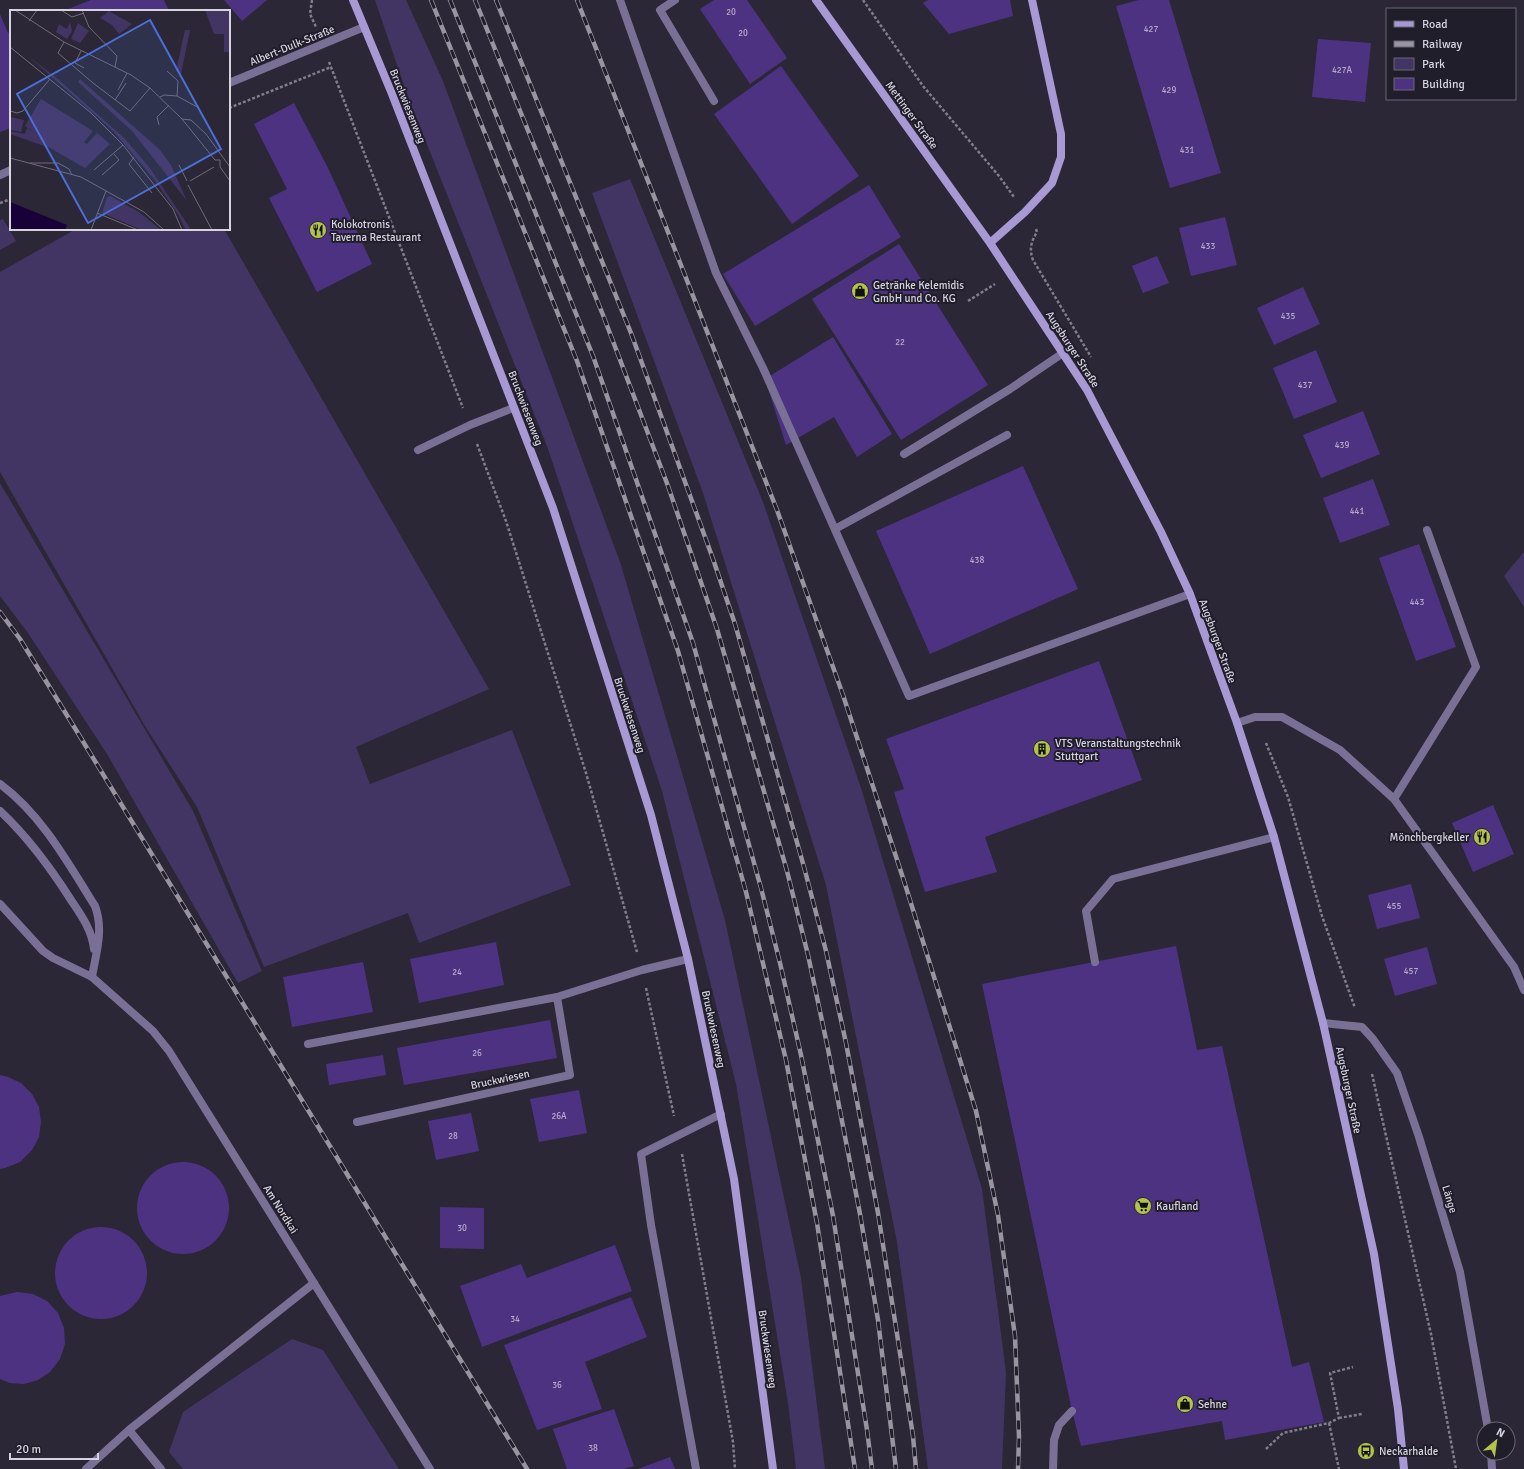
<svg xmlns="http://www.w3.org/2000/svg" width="1524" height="1469" viewBox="0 0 1524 1469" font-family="Signika,sans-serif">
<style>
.green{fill:#433563}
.building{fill:#4e3282}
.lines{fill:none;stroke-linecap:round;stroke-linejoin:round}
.path{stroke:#817e8a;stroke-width:2.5;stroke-dasharray:3 2;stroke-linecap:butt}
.lane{stroke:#7a7096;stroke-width:8}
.street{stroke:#7a7096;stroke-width:8}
.secondary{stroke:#a898d4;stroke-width:8}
.rail-casing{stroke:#9895a0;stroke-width:4.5}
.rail{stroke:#211e2c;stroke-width:3;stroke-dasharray:9;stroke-linecap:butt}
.labels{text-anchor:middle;stroke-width:4;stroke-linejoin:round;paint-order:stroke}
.number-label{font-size:9px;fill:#b3abc6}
.street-label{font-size:11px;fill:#d5d3dc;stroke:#211e2c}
.poi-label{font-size:11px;fill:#d5d3dc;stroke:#211e2c;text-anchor:start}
.inset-road{fill:none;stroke:#6f6c78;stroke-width:1}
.view{fill:#4b6fd9;fill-opacity:0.15;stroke:#4b6fd9;stroke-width:2}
.inset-edge{fill:none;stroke:#d5d3dc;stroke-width:2}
</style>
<rect width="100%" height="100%" fill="#2b2736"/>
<path class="green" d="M 375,0 L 406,0 L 443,81 L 621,565 L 725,920 L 801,1278 L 825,1469 L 796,1469 L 788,1403 L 736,1084 L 662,791 L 547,446 L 407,94 Z
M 630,179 L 763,502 L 861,788 L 982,1189 L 1006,1372 L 1002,1469 L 928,1469 L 897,1242 L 826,885 L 703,493 L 592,193 Z
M 3,219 L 16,241 L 0,250 L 0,220 Z
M 76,229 L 224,229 L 489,689 L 356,747 L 370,784 L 512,730 L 571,885 L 419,943 L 408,913 L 264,967 L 197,807 L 145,726 L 0,472 L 0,272 Z
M 0,483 L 193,811 L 262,971 L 238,983 L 107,754 L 28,633 L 0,596 Z
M 1524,552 L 1524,607 L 1504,576 Z
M 292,1339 L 323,1350 L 399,1469 L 183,1469 L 169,1452 L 183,1412 Z"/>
<path class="building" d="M 91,0 L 164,0 L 169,11 L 63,11 Z
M 224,0 L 267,0 L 242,21 Z
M 714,0 L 747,0 L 787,58 L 750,84 L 700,9 Z
M 928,0 L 1010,0 L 1013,16 L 949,34 L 923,3 Z
M 1139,0 L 1169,0 L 1221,173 L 1170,188 L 1116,6 Z
M 0,14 L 8,33 L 11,31 L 11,128 L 0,132 Z
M 1318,39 L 1371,43 L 1365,102 L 1312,97 Z
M 781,66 L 859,176 L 792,224 L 714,114 Z
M 294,103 L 328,168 L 372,264 L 317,292 L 269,198 L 287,189 L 254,124 Z
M 869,185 L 901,237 L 755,326 L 723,274 Z
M 1225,217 L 1237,265 L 1191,276 L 1179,228 Z
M 899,244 L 988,385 L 901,440 L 812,299 Z
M 1157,256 L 1169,283 L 1143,293 L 1132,266 Z
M 1303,287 L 1320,324 L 1274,345 L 1257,308 Z
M 833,337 L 892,434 L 857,457 L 834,417 L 786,445 L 765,379 Z
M 1316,350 L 1337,402 L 1294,419 L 1273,368 Z
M 1363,411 L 1380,454 L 1321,478 L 1303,435 Z
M 1023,466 L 1078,589 L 930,654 L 876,531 Z
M 1373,479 L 1390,525 L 1340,543 L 1323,498 Z
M 1419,544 L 1456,647 L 1416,661 L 1379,558 Z
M 1099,661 L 1142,780 L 985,837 L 997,872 L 925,892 L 894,792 L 904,789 L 886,739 Z
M 1493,805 L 1514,854 L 1473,872 L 1452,823 Z
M 1411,884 L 1420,918 L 1377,929 L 1368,895 Z
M 496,942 L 504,985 L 419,1003 L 410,959 Z
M 1176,946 L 1197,1050 L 1222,1046 L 1292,1367 L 1309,1362 L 1324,1422 L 1225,1440 L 1222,1421 L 1081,1446 L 1072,1411 L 982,984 Z
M 1427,947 L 1437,984 L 1395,996 L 1384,959 Z
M 363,962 L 373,1012 L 292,1027 L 283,977 Z
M 550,1020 L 557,1058 L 404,1085 L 397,1048 Z
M 383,1055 L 386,1075 L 329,1085 L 326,1064 Z
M 0,1075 L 8,1077 L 21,1083 L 32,1094 L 39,1107 L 41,1122 L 39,1137 L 32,1150 L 20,1162 L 5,1168 L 0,1169 Z
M 579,1090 L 587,1133 L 539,1142 L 530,1099 Z
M 471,1113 L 479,1151 L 436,1160 L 428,1121 Z
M137 1208a46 46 0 1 1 92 0a46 46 0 1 1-92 0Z
M 440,1207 L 484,1208 L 484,1249 L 440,1248 Z
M55 1273a46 46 0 1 1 92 0a46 46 0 1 1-92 0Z
M 615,1245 L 632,1291 L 482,1347 L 460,1286 L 521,1264 L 527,1278 Z
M 17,1292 L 33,1294 L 47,1301 L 58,1313 L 64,1328 L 65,1344 L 60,1359 L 50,1372 L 38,1380 L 24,1384 L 10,1383 L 0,1379 L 0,1296 Z
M 631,1297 L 647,1337 L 585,1362 L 602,1409 L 537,1430 L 504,1345 Z
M 614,1409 L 634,1466 L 624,1469 L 567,1469 L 553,1429 Z
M 670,1457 L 675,1469 L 638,1469 Z"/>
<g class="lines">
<path class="path" d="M 312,0 L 310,14 L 316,27
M 863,0 L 923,86 L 999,176 L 1014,197
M 329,62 L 463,408
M 229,108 L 331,67
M 0,203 L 11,199
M 1036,229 L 1037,232 C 1031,242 1029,249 1033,260 L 1091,357
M 968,301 L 995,284
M 477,444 L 506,521 L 586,773 L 637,952
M 1266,743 L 1288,797 L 1322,916 L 1355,1008
M 646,988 L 674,1116
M 1372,1074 L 1431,1334 L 1456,1469
M 682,1154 L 733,1442 L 735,1469
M 1339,1418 L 1362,1414
M 1329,1423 L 1339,1469
M 1266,1449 L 1283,1433 L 1329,1423 L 1339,1418 L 1330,1373 L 1353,1367"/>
<path class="lane" d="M 620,0 L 716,273 L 763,368 L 909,696 L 1190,594
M 675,0 L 660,10 L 714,101
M 229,83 L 364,27
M 0,175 L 11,170
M 418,450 L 470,425 L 513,408
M 904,454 L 1010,389 L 1063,353
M 835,529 L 1007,435
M 0,784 C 42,815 68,863 95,906 C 104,930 96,953 92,977 L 53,958 L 43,951 L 0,904
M 0,811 C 28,837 50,867 71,900 C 81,915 92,930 94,949
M 1095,962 L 1086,911 L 1113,879 L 1274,837
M 1323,1023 L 1362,1027 L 1373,1039 L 1397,1073 L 1419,1137 L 1460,1272 L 1488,1429
M 308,1044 L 557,997 L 642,970 L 688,959
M 357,1122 L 570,1075 L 557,997
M 129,1430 L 161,1469
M 1491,1453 L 1492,1469
M 86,1469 L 129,1430 L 314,1283
M 696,1469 L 651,1225 L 641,1154 L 721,1114
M 1053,1469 L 1054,1440 L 1059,1425 L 1072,1411"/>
<path class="street" d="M 1237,723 L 1255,717 L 1282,717 L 1340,750 L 1394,799 L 1514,967 L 1524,990
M 1394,799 L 1476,667 L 1427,530
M 92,977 L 153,1031 L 169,1051 L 430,1469"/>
<path class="secondary" d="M 353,0 L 392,94 L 553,508 L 651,815 L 688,959 L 734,1179 L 773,1469
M 816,0 L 990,243 L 1087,390 L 1161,532 L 1190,594 L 1237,723 L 1274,837 L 1323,1023 L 1374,1254 L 1398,1409 L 1404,1469
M 990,243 L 1025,212 L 1052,183 L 1061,157 L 1061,134 L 1032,0"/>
<g class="rail-casing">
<path id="rail" d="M 431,0 L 577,361 L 678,651 L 746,892 L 786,1060 L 817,1223 L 855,1469
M 450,0 L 593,356 L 693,643 L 761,888 L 780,963 L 801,1055 L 833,1216 L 867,1430 L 872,1469
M 475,0 L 603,315 L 668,486 L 717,629 L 787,871 L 808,955 L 828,1049 L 860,1214 L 878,1320 L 896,1469
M 496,0 L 631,333 L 713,559 L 735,624 L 804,867 L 826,951 L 846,1043 L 878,1213 L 913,1436 L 916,1469
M 577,0 L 777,510 L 843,695 L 904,881 L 976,1111 L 998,1215 L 1015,1336 L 1019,1437 L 1018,1469
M 0,612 L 20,639 L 76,730 L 527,1469"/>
</g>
<use href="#rail" class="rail"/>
</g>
<defs>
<g id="restaurant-disc" transform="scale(0.9)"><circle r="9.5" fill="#b3c24b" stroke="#211e2c"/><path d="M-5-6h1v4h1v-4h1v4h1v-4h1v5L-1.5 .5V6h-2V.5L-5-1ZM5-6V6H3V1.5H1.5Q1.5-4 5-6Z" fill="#111"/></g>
<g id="shop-disc" transform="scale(0.9)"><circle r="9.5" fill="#b3c24b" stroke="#211e2c"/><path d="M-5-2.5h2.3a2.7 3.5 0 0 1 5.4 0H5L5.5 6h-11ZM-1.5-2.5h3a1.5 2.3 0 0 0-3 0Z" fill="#111"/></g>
<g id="building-disc" transform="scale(0.9)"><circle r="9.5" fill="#b3c24b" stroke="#211e2c"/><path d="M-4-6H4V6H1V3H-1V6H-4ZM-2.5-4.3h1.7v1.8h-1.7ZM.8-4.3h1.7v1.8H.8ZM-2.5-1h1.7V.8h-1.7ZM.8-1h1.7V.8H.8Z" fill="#111"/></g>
<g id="supermarket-disc" transform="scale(0.9)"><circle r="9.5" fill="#b3c24b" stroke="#211e2c"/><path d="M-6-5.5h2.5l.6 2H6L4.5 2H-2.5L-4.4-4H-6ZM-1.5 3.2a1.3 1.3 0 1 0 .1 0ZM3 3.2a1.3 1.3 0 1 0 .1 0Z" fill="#111"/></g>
<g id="bus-disc" transform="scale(0.9)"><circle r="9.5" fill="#b3c24b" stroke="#211e2c"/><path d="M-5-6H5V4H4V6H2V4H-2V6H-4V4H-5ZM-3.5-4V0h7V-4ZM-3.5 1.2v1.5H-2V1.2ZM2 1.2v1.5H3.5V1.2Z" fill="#111"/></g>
</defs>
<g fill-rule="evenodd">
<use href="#restaurant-disc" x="318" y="230"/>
<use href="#shop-disc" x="860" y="291"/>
<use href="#building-disc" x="1042" y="749"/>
<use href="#restaurant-disc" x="1482" y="837"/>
<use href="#supermarket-disc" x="1143" y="1206"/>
<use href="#shop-disc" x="1185" y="1404"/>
<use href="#bus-disc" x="1366" y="1451"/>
</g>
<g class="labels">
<g class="number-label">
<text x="731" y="15">20</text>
<text x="1151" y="32">427</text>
<text x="743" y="36">20</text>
<text x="1342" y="73">427A</text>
<text x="1169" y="93">429</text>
<text x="1187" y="153">431</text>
<text x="1208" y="249">433</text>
<text x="1288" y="319">435</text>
<text x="900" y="345">22</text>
<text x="1305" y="388">437</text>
<text x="1342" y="448">439</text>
<text x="1357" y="514">441</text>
<text x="977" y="563">438</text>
<text x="1417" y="605">443</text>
<text x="1394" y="909">455</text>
<text x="1411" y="974">457</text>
<text x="457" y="975">24</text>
<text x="477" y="1056">26</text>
<text x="559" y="1119">26A</text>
<text x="453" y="1139">28</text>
<text x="462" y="1231">30</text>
<text x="515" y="1322">34</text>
<text x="557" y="1388">36</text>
<text x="593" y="1451">38</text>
</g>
<g class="street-label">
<text transform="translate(292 45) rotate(-22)" y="4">Albert-Dulk-Straße</text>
<text transform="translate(408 106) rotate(68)" y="4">Bruckwiesenweg</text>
<text transform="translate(912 115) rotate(54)" y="4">Mettinger Straße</text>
<text transform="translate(1073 349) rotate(57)" y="4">Augsburger Straße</text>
<text transform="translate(526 408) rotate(69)" y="4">Bruckwiesenweg</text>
<text transform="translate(1218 641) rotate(70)" y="4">Augsburger Straße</text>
<text transform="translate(630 715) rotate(72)" y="4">Bruckwiesenweg</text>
<text transform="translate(714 1029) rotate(78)" y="4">Bruckwiesenweg</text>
<text transform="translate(500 1079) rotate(-12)" y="4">Bruckwiesen</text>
<text transform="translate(1349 1090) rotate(78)" y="4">Augsburger Straße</text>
<text transform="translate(1450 1199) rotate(73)" y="4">Länge</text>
<text transform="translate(281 1209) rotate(58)" y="4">Am Nordkai</text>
<text transform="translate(768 1349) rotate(82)" y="4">Bruckwiesenweg</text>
</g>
<g class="poi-label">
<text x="331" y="228">Kolokotronis<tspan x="331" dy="13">Taverna Restaurant</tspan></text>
<text x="873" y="289">Getränke Kelemidis<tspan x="873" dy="13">GmbH und Co. KG</tspan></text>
<text x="1055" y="747">VTS Veranstaltungstechnik<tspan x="1055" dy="13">Stuttgart</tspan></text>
<text x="1469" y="841" text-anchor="end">Mönchbergkeller</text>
<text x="1156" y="1210">Kaufland</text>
<text x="1198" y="1408">Sehne</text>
<text x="1379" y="1455">Neckarhalde</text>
</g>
</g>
<g transform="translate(10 10)">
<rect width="220" height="220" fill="#2b2736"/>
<path d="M 195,0 L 220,0 L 220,42 L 214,42 L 214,24 L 204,24 ZM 99,1 L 104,4 L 122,14 L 109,24 L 102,15 L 90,8 ZM 60,12 L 62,21 L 57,29 L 46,22 L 49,14 L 57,19 ZM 68,13 L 79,21 L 70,33 L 61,29 ZM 175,20 L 180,20 L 171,64 L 166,61 ZM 17,45 L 49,70 L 115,129 L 139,157 L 180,218 L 176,220 L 169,206 L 144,169 L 103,121 ZM 70,69 L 150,140 L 161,155 L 177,191 L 122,121 L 68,72 ZM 31,89 L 83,121 L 74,132 L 77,134 L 87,123 L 100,134 L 75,158 L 40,138 L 0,124 L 0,121 L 15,124 L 17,118 L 30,126 L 15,116 ZM 0,107 L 14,110 L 11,122 L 0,120 ZM 100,186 L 129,202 L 151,220 L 132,220 L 92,203 L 97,187 Z" fill="#433563"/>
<path d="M 0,192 L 57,215 L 55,220 L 0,220 Z" fill="#180038"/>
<path class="inset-road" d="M 5,0 L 54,32 L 121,65 L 140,78 L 172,109 L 205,150 L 210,150 L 210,157 L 220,171M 51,0 L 62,7 L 74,3M 72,0 L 79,17 L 107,46 L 105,57M 19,11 L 27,0M 54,32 L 48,43 L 83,73 L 120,101 L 140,78M 0,37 L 80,102 L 113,135 L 163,199 L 172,220M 71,41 L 65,53 L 74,58M 157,61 L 168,71 L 167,86M 108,80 L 117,63M 150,87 L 154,85 L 167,86 L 189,98M 105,90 L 116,73M 0,101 L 7,103 L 13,101 L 40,69M 172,109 L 181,110 L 196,124 L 220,157M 149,115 L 147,107 L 159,95M 124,147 L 119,154 L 142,183M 0,148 L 71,167 L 134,202 L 154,220M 20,153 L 48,153 L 59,159 L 62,165M 169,155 L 177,171M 84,160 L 113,135M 92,165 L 109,150 L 104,144M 180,171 L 204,157M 178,175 L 202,220M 87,203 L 128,220M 81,220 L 96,181"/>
<path class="view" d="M 140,10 L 211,139 L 78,213 L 7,84 Z"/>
<rect width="220" height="220" class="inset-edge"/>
</g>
<rect x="1386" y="8" width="130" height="92" fill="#211e2c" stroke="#696672"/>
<rect x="1394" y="21" width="20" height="6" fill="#a898d4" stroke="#696672"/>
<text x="1422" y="28" font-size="12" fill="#d5d3dc">Road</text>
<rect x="1394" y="41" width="20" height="6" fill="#9895a0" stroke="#696672"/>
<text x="1422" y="48" font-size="12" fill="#d5d3dc">Railway</text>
<rect x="1394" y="58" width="20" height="12" fill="#433563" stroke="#696672"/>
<text x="1422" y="68" font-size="12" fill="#d5d3dc">Park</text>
<rect x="1394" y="78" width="20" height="12" fill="#4e3282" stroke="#696672"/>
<text x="1422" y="88" font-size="12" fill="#d5d3dc">Building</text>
<g transform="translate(1496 1441) rotate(29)"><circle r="19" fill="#211e2c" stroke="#696672"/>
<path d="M0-3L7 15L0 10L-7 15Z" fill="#b3c24b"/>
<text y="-6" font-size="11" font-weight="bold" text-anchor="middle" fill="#d5d3dc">N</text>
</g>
<path d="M10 1453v6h88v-6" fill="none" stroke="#d5d3dc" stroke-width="2"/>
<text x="16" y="1453" font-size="12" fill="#d5d3dc" stroke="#211e2c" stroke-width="3" paint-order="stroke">20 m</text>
</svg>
